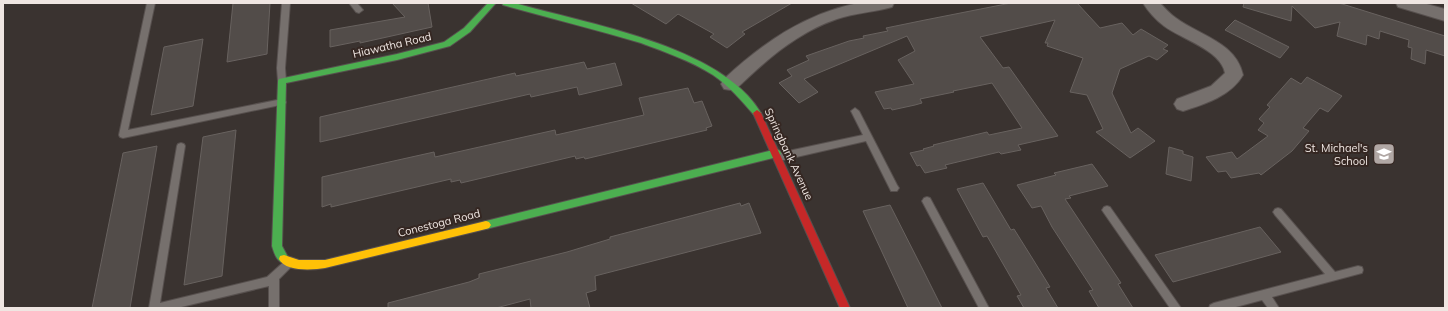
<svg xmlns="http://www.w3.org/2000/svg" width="1448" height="311" viewBox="0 0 1448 311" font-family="Mulish,sans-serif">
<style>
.building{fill:#524c49;stroke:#68625f}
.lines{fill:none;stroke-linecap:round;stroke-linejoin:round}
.lane-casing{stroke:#57504e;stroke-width:2}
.street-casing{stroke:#57504e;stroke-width:2}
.fast-casing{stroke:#57504e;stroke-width:2}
.slow-casing{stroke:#57504e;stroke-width:2}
.jam-casing{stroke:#57504e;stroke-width:2}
.lane{fill:#76706d;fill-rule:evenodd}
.street{fill:#76706d;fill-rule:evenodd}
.fast{fill:#4caf50;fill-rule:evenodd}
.slow{fill:#ffc107;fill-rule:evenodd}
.jam{fill:#c62828;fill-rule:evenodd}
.labels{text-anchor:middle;stroke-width:4;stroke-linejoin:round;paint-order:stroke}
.street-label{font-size:11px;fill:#efe6e2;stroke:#352722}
.poi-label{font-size:11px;fill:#efe6e2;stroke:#352722;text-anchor:end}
</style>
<rect width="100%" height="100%" fill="#3a3330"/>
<path class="building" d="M 233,3 L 270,3 L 267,54 L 227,62 Z
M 392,3 L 428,3 L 432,27 L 360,43 L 360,41 L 330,47 L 330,30 L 405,17 Z
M 631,3 L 792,3 L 742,32 L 745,34 L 727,48 L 710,37 L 714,34 L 678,14 L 666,24 Z
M 1011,3 L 1077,3 L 1100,28 L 1122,23 L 1133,35 L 1141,29 L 1168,45 L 1163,49 L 1168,51 L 1157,60 L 1149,56 L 1120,69 L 1112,93 L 1131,133 L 1138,128 L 1155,141 L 1130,158 L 1096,132 L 1103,129 L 1087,95 L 1070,92 L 1083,58 L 1047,46 L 1048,43 L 1045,43 L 1055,20 L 980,37 L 1003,68 L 1009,67 L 1058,136 L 1018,145 L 1021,150 L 1001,154 L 999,152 L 945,165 L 947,168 L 925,173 L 920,165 L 917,166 L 910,153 L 924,150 L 923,149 L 934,146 L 933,145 L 987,132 L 989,135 L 1022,128 L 992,83 L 953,91 L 954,92 L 920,99 L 922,103 L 915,105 L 892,110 L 891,108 L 884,109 L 875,92 L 914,84 L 898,60 L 915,51 L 907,36 L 804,79 L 818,92 L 799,103 L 779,83 L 792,76 L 787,70 L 809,60 L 806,56 L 849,41 L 864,38 L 863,36 L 888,31 L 886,28 L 925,20 Z
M 1244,3 L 1339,3 L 1445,36 L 1445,56 L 1426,50 L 1425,64 L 1411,59 L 1412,48 L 1408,47 L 1409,40 L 1380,31 L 1379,39 L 1367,35 L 1366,45 L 1337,36 L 1340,22 L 1315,28 L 1292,6 L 1291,21 L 1243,7 Z
M 1235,20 L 1289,47 L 1280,58 L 1225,30 Z
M 203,39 L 193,106 L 151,115 L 164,47 Z
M 584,62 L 587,69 L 615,63 L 622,85 L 579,95 L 577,87 L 531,97 L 530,94 L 320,142 L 320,117 L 515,73 L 516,76 Z
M 1307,77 L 1342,96 L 1328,112 L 1320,108 L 1303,128 L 1309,131 L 1292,151 L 1261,175 L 1259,173 L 1231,178 L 1226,171 L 1218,172 L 1206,157 L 1232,152 L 1237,159 L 1268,136 L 1258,130 L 1264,123 L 1259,119 L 1270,107 L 1267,105 L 1291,78 L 1301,84 Z
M 688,88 L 694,103 L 702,101 L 712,126 L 706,128 L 707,130 L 585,159 L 584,157 L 576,159 L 575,156 L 461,183 L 460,180 L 451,182 L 451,179 L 331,207 L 331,204 L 322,207 L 322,177 L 434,152 L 435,157 L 555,130 L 556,135 L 644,115 L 639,98 Z
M 236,130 L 222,276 L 184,285 L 203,137 Z
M 157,146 L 130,308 L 92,308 L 123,153 Z
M 1169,147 L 1183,151 L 1183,154 L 1193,157 L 1191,181 L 1166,174 Z
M 1092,164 L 1108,186 L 1069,196 L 1071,198 L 1065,199 L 1121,283 L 1118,284 L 1133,308 L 1099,308 L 1089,291 L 1093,290 L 1052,227 L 1041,206 L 1032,208 L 1017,185 L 1056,175 L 1054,173 Z
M 983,183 L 1011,230 L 1014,229 L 1034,261 L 1050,287 L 1046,288 L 1058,308 L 1024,308 L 1017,296 L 1021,295 L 987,236 L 983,237 L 957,189 Z
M 740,203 L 741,206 L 749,203 L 761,233 L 595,276 L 596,290 L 586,293 L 590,308 L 531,308 L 530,299 L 496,308 L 388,308 L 388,303 L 469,282 L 479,278 L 479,274 L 567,252 L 610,239 L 610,237 Z
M 890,205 L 922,268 L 942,308 L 908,308 L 863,211 Z
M 1260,227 L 1281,252 L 1173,282 L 1155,255 Z"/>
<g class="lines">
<g class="lane-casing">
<path id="lane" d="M 147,3 L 155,3 L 128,130 L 282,99 L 286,102 L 285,104 L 123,138 L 120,137 L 119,135 Z
M 282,3 L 290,3 L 285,68 L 286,81 L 282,84 L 278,81 L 277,68 Z
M 349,3 L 357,3 L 363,10 L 359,13 L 356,12 Z
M 855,108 L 859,111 L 897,185 L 899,188 L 897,191 L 891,191 L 866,141 L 779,161 L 776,160 L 774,157 L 776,154 L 779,153 L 863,135 L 851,111 Z
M 181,143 L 184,144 L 185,146 L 160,303 L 267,277 L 286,260 L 290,259 L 294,260 L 295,263 L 279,279 L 279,308 L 269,308 L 269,286 L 177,308 L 149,308 L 177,146 L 178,144 Z
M 927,197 L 930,198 L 989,308 L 979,308 L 922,201 L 924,198 Z
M 1107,206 L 1110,207 L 1181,308 L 1170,308 L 1104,213 L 1102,210 L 1104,207 Z
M 1278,208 L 1281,209 L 1335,272 L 1358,266 L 1362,267 L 1363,270 L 1362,273 L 1272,297 L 1279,308 L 1268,308 L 1262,300 L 1232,308 L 1209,308 L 1210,305 L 1214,303 L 1325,274 L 1275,215 L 1273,212 L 1275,209 Z"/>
</g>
<g class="street-casing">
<path id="street" d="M 858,3 L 894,3 L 892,7 C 874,12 855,13 837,19 C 798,32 766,60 736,89 L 730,90 L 724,89 L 721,84 L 724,79 C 763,43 804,14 858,3 Z
M 1143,3 L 1160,3 C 1165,8 1170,14 1176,18 C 1200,36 1236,42 1243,75 C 1231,96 1205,104 1183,111 L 1177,109 L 1174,104 L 1177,99 L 1211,86 L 1225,73 C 1221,50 1181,39 1164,26 C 1156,20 1148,11 1143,3 Z
M 1396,3 L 1423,3 L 1445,9 L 1445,21 L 1398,7 Z"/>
</g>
<g class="fast-casing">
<path id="fast" d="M 488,3 L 496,3 L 470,32 L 450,46 L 397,60 L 286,83 L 282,246 L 289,259 L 288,262 C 278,266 274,253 272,246 L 278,81 L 279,79 L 397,54 L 444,42 L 464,28 Z
M 502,3 L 515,3 C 586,24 721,45 761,113 L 757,116 L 754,115 C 741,100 729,86 713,75 C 691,61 665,52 641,43 C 595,29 549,18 503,5 Z
M 777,149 L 780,151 L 781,153 L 780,155 L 777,157 L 486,229 L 483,228 L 481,225 L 483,222 L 486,221 Z"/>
</g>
<g class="slow-casing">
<path id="slow" d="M 486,221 L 489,222 L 491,225 L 489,228 L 486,229 L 325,268 C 313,270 285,272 279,259 L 280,256 L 284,255 L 299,260 L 325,260 Z"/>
</g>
<g class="jam-casing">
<path id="jam" d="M 757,110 L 761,113 L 850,308 L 840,308 L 753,113 Z"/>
</g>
<use href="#lane" class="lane"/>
<use href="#street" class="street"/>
<use href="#fast" class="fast"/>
<use href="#slow" class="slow"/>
<use href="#jam" class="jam"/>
</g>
<defs>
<g id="school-square" transform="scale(1.15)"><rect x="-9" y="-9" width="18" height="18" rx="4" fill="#b0a7a4" stroke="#352722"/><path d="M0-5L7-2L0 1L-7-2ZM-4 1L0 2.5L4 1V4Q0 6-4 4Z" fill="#fff"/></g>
</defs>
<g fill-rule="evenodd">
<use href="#school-square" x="1384" y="154"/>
</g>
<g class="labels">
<g class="street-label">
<text transform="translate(392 45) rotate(-13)" y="4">Hiawatha Road</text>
<text transform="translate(789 154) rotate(65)" y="4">Springbank Avenue</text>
<text transform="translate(439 223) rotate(-14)" y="4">Conestoga Road</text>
</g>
<g class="poi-label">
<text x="1368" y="152">St. Michael's<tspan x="1368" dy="13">School</tspan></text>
</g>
</g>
<rect width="1448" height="311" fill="none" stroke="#efe6e2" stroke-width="8"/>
</svg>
